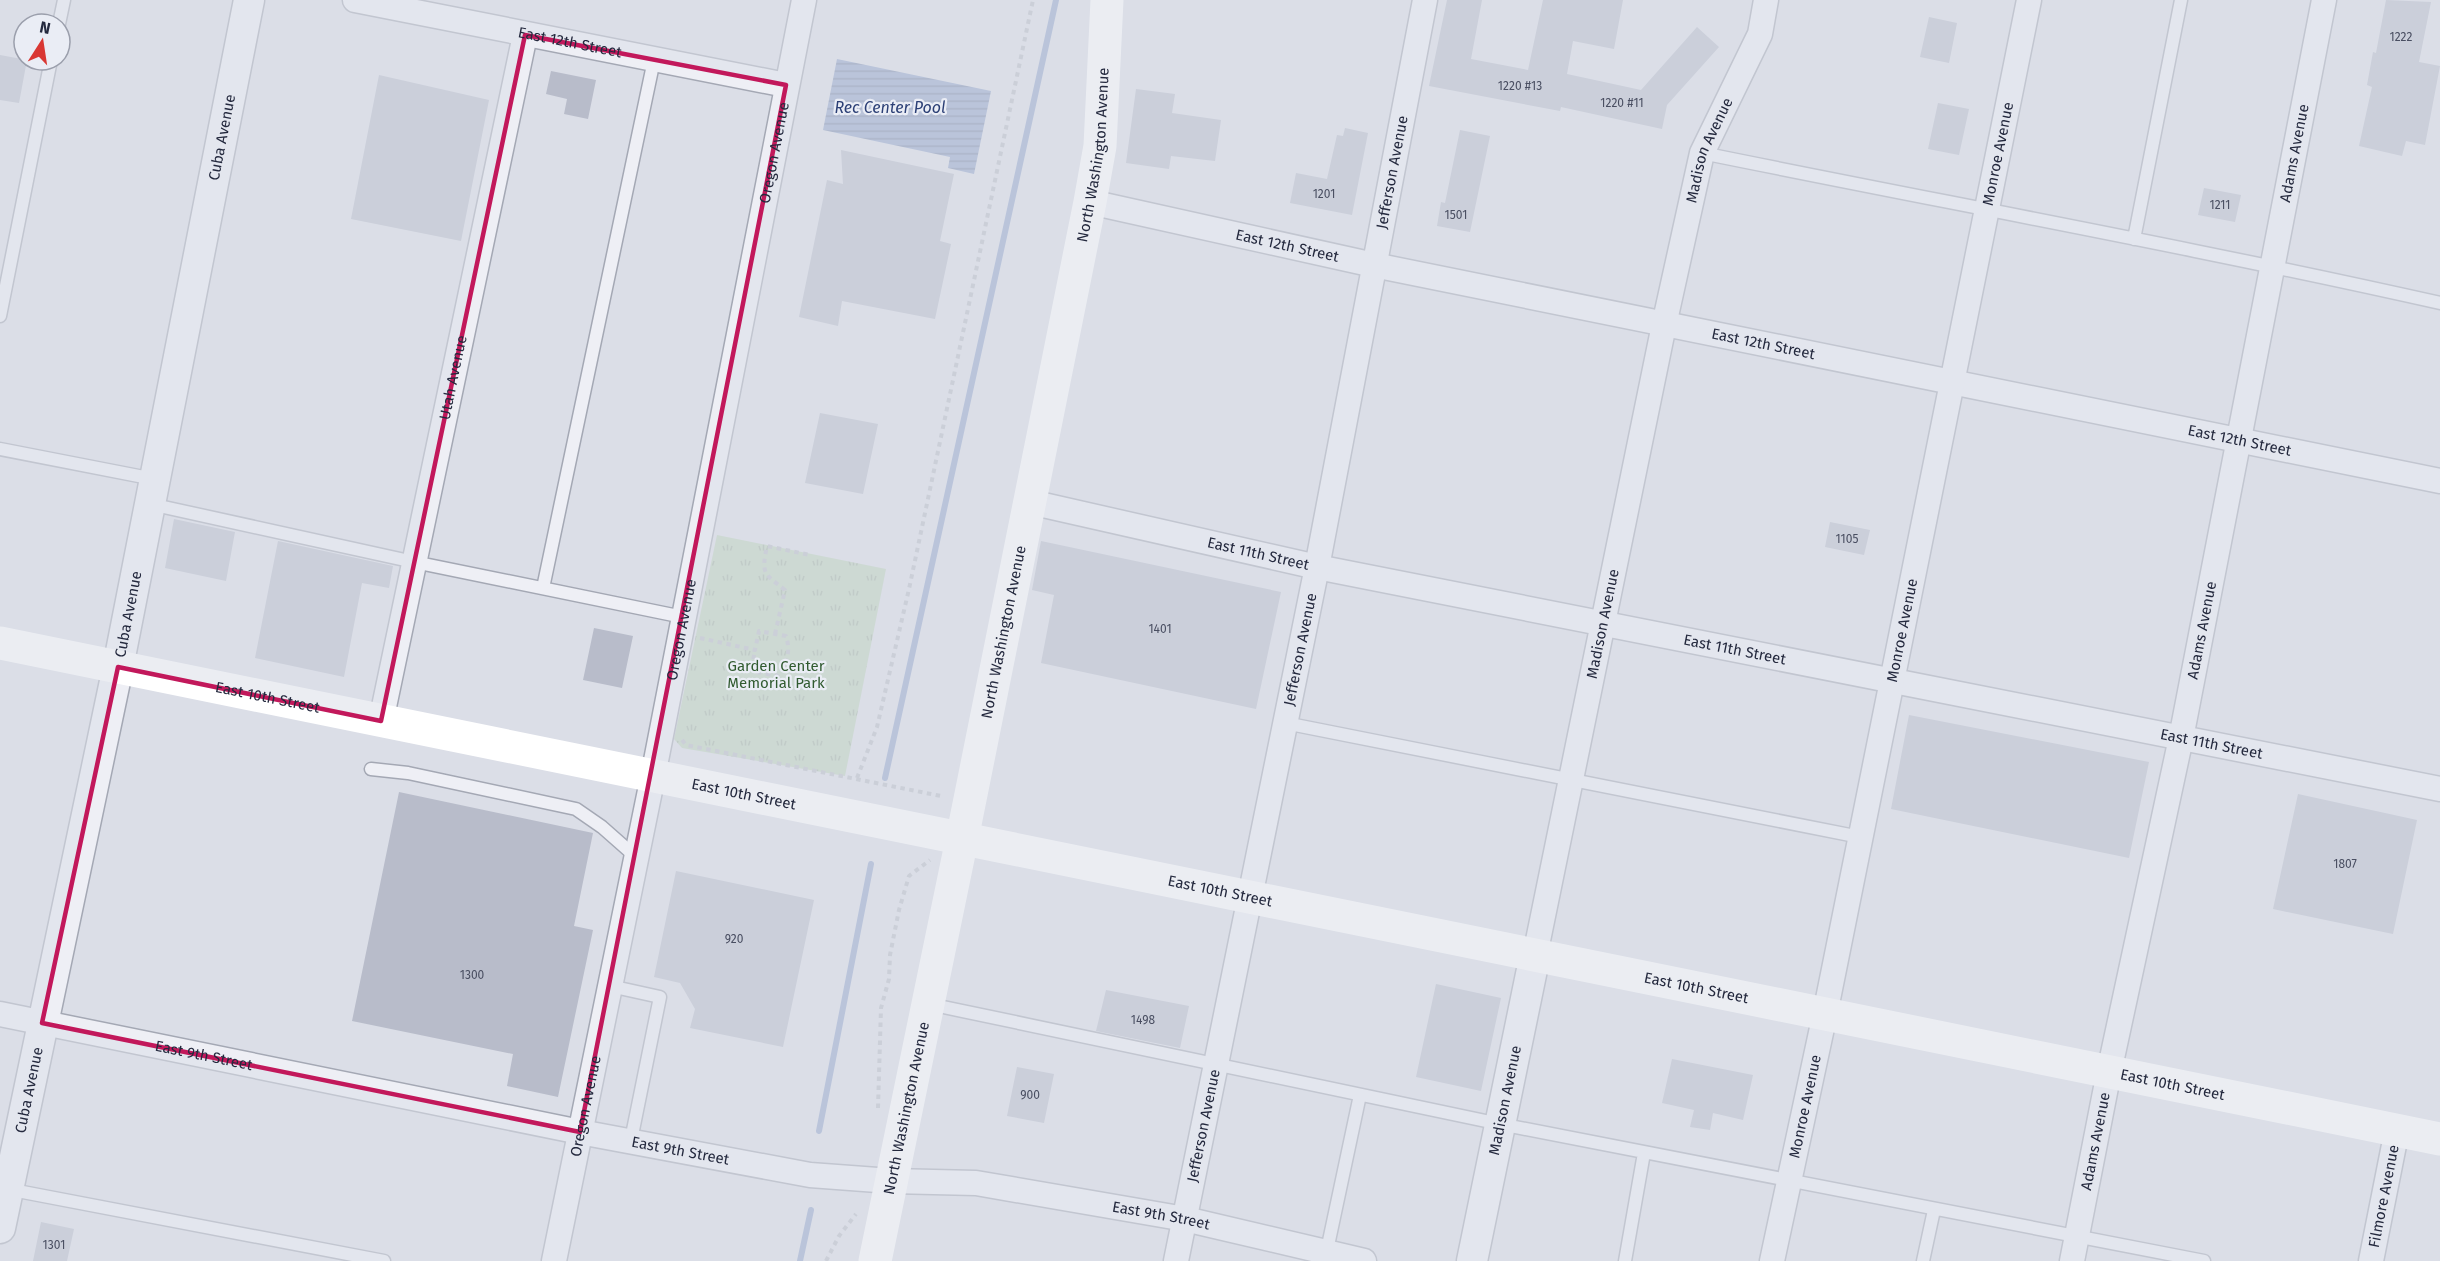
<svg xmlns="http://www.w3.org/2000/svg" width="2440" height="1261" viewBox="0 0 2440 1261" font-family="'Fira Sans',sans-serif">
<style>
.park{fill:url(#park-tufts)}
.water{fill:url(#water-rules)}
.lines{fill:none;stroke-linecap:round;stroke-linejoin:round}
.stream{stroke:#92a4cb;stroke-width:6}
.building{fill:#b8bcca}
.service-casing{stroke:#a4a8b4;stroke-width:15}
.minor-casing{stroke:#a4a8b4;stroke-width:27}
.tertiary-casing{stroke:#a4a8b4;stroke-width:33}
.path{stroke:#b9bcc5;stroke-width:4;stroke-dasharray:4.5 4.5;stroke-linecap:butt}
.service{stroke:#eeeff5;stroke-width:12}
.minor{stroke:#eeeff5;stroke-width:24}
.tertiary{stroke:#eeeff5;stroke-width:30}
.secondary{stroke:#fff;stroke-width:33}
.marked{fill:none;stroke:#c2185b;stroke-width:4.5;stroke-linejoin:round}
.labels{text-anchor:middle;stroke-width:4.5;stroke-linejoin:round;paint-order:stroke}
.number-label{font-size:12px;fill:#494e61}
.street-label{font-size:15px;fill:#24293e;stroke:#eaedf5}
.park-label{font-size:15px;fill:#315b30;stroke:#eaedf5}
.water-label{font-size:16px;font-style:italic;fill:#2b3f75;stroke:#eaedf5}
</style>
<defs>
<pattern id="park-tufts" width="24" height="20" patternUnits="userSpaceOnUse" patternTransform="scale(1.5)"><rect width="24" height="20" fill="#bdd2bb"/><path d="M3 7l-1-3M5 7V3M7 7l1-3M15 17l-1-3M17 17v-4M19 17l1-3" fill="none" stroke="#a2b4a2"/></pattern>
<pattern id="water-rules" width="6" height="5" patternUnits="userSpaceOnUse" patternTransform="scale(1.5)"><rect width="6" height="5" fill="#92a4cb"/><path d="M0 2.5h6" fill="none" stroke="#7786a6"/></pattern>
</defs>
<rect width="100%" height="100%" fill="#dbdee7"/>
<path class="park" d="M 717,535 L 886,569 L 845,776 L 682,748 L 674,739 Z"/>
<path class="water" d="M 837,59 L 991,91 L 974,174 L 948,168 L 950,157 L 823,130 Z"/>
<g class="lines">
<path class="stream" d="M 885,778 L 1056,0
M 819,1131 L 871,864
M 800,1261 L 811,1210"/>
</g>
<path class="building" d="M 1447,0 L 1482,0 L 1471,59 L 1528,70 L 1543,0 L 1623,0 L 1614,49 L 1573,41 L 1567,74 L 1641,90 L 1697,27 L 1719,47 L 1667,105 L 1662,129 L 1561,107 L 1560,111 L 1429,86 Z
M 2386,0 L 2431,2 L 2419,62 L 2440,66 L 2425,145 L 2406,141 L 2402,156 L 2359,146 L 2372,87 L 2367,85 L 2373,52 L 2376,53 Z
M 1929,17 L 1957,23 L 1949,63 L 1920,57 Z
M 0,55 L 27,60 L 19,103 L 0,100 Z
M 551,71 L 596,80 L 588,119 L 564,114 L 567,99 L 546,94 Z
M 379,75 L 489,100 L 461,241 L 351,219 Z
M 1136,89 L 1175,94 L 1172,113 L 1221,120 L 1215,161 L 1171,156 L 1169,169 L 1126,163 Z
M 1938,103 L 1969,109 L 1959,155 L 1928,149 Z
M 1345,128 L 1368,133 L 1352,215 L 1290,203 L 1296,173 L 1327,179 L 1337,135 L 1343,136 Z
M 1460,130 L 1490,136 L 1470,232 L 1437,226 L 1441,202 L 1445,203 Z
M 841,150 L 954,174 L 940,241 L 951,244 L 935,319 L 842,301 L 838,326 L 799,317 L 827,180 L 843,184 Z
M 2204,188 L 2241,195 L 2235,222 L 2198,215 Z
M 820,413 L 878,424 L 863,494 L 805,483 Z
M 174,519 L 235,532 L 226,581 L 165,568 Z
M 1830,522 L 1870,530 L 1864,555 L 1825,547 Z
M 278,541 L 393,566 L 389,588 L 362,583 L 344,677 L 255,658 Z
M 1041,541 L 1281,592 L 1256,709 L 1041,663 L 1054,595 L 1032,590 Z
M 594,628 L 633,636 L 622,688 L 583,680 Z
M 1909,715 L 2149,762 L 2129,858 L 1891,809 Z
M 399,792 L 593,833 L 574,926 L 593,930 L 558,1097 L 507,1086 L 513,1054 L 352,1021 Z
M 2298,794 L 2417,820 L 2393,934 L 2273,909 Z
M 676,871 L 814,900 L 783,1047 L 690,1028 L 695,1009 L 680,983 L 654,977 Z
M 1436,984 L 1501,998 L 1481,1091 L 1416,1077 Z
M 1106,990 L 1189,1006 L 1180,1048 L 1096,1031 Z
M 1672,1059 L 1753,1075 L 1743,1120 L 1713,1113 L 1710,1130 L 1690,1127 L 1694,1110 L 1662,1103 Z
M 1017,1067 L 1054,1074 L 1044,1123 L 1007,1116 Z
M 41,1222 L 74,1229 L 67,1261 L 33,1261 Z"/>
<g class="lines">
<g class="service-casing">
<path id="service" d="M 59,24 L 64,0
M 1702,153 C 1948,203 2195,248 2440,303
M 2134,239 L 2181,0
M 0,316 L 51,60
M 0,449 L 154,479
M 150,504 L 414,562 L 683,617
M 543,588 L 654,60
M 1285,723 L 1860,837
M 371,769 L 408,773 L 576,809 L 602,827 L 636,857
M 610,986 L 660,997 L 631,1140
M 929,1004 L 1500,1124 L 2204,1261
M 7,1189 L 384,1261
M 1326,1255 L 1360,1095
M 1625,1261 L 1644,1153
M 1923,1261 L 1934,1210"/>
</g>
<g class="minor-casing">
<g id="minor">
<path id="s1" d="M 355,0 L 786,85"/>
<path id="s2" d="M 1090,202 L 1374,265 L 2440,481"/>
<path id="s3" d="M 1030,502 L 1317,567 L 2440,789"/>
<path id="s4" d="M 381,721 L 525,35"/>
<path id="s5" d="M 1535,955 L 1664,325 L 1702,153 L 1760,34 L 1766,0"/>
<path id="s6" d="M 0,1014 L 580,1132 L 810,1175 L 891,1181 L 976,1183 L 1185,1219 L 1364,1261"/>
<path id="s7" d="M 554,1261 L 653,776 L 804,0"/>
<path id="s8" d="M 1176,1261 L 1317,567 L 1425,0"/>
<path id="s9" d="M 1772,1261 L 1825,1014 L 2029,0"/>
<path id="s10" d="M 2072,1261 L 2109,1072 L 2181,738 L 2324,0"/>
<path id="s11" d="M 2371,1261 L 2397,1130"/>
</g>
</g>
<g class="tertiary-casing">
<g id="tertiary">
<path id="s12" d="M 0,1228 L 118,667 L 249,0"/>
<path id="s13" d="M 1472,1261 L 1535,955"/>
</g>
</g>
<path class="path" d="M 775,634 L 785,590 C 764,573 761,575 767,546 L 810,555
M 700,638 L 755,650 L 759,631 L 786,636 C 791,652 787,663 777,676 L 757,672 L 753,661 L 755,650
M 682,740 L 686,745 L 941,796
M 857,778 L 877,727 L 909,589 L 1033,0
M 878,1108 L 881,1008 L 889,979 L 890,955 L 899,910 L 909,876 L 930,860
M 826,1261 L 839,1236 L 856,1214"/>
<use href="#service" class="service"/>
<use href="#minor" class="minor"/>
<use href="#tertiary" class="tertiary"/>
<g class="secondary">
<path id="s14" d="M 0,643 L 2440,1139"/>
<path id="s15" d="M 875,1261 L 962,839 L 1090,202 L 1100,146 L 1107,0"/>
</g>
</g>
<path d="M0 0H2440V1261H0ZM 525,35 L 786,85 L 580,1132 L 42,1023 L 118,667 L 381,721 Z" fill="#dbdee7" fill-opacity=".55" fill-rule="evenodd"/>
<path class="marked" d="M 525,35 L 786,85 L 580,1132 L 42,1023 L 118,667 L 381,721 Z"/>
<g class="labels">
<g class="number-label">
<text x="2401" y="41">1222</text>
<text x="1520" y="90">1220 #13</text>
<text x="1622" y="107">1220 #11</text>
<text x="1324" y="198">1201</text>
<text x="2220" y="209">1211</text>
<text x="1456" y="219">1501</text>
<text x="1847" y="543">1105</text>
<text x="1160" y="633">1401</text>
<text x="2345" y="868">1807</text>
<text x="734" y="943">920</text>
<text x="472" y="979">1300</text>
<text x="1143" y="1024">1498</text>
<text x="1030" y="1099">900</text>
<text x="54" y="1249">1301</text>
</g>
<g class="street-label">
<text dy="5" stroke="none"><textPath href="#s1" startOffset="219">East 12th Street</textPath></text>
<text dy="5" stroke="none"><textPath href="#s12" startOffset="1113">Cuba Avenue</textPath></text>
<text dy="5" stroke="none"><textPath href="#s5" startOffset="824">Madison Avenue</textPath></text>
<text dy="5" stroke="none"><textPath href="#s7" startOffset="1130">Oregon Avenue</textPath></text>
<text dy="5" stroke="none"><textPath href="#s9" startOffset="1130">Monroe Avenue</textPath></text>
<text dy="5" stroke="none"><textPath href="#s10" startOffset="1130">Adams Avenue</textPath></text>
<text dy="5" stroke="none"><textPath href="#s15" startOffset="1128">North Washington Avenue</textPath></text>
<text dy="5" stroke="none"><textPath href="#s8" startOffset="1110">Jefferson Avenue</textPath></text>
<text dy="5" stroke="none"><textPath href="#s2" startOffset="202">East 12th Street</textPath></text>
<text dy="5" stroke="none"><textPath href="#s2" startOffset="688">East 12th Street</textPath></text>
<text dy="5" stroke="none"><textPath href="#s4" startOffset="351">Utah Avenue</textPath></text>
<text dy="5" stroke="none"><textPath href="#s2" startOffset="1174">East 12th Street</textPath></text>
<text dy="5" stroke="none"><textPath href="#s3" startOffset="234">East 11th Street</textPath></text>
<text dy="5" stroke="none"><textPath href="#s12" startOffset="627">Cuba Avenue</textPath></text>
<text dy="5" stroke="none"><textPath href="#s5" startOffset="338">Madison Avenue</textPath></text>
<text dy="5" stroke="none"><textPath href="#s7" startOffset="644">Oregon Avenue</textPath></text>
<text dy="5" stroke="none"><textPath href="#s9" startOffset="644">Monroe Avenue</textPath></text>
<text dy="5" stroke="none"><textPath href="#s10" startOffset="644">Adams Avenue</textPath></text>
<text dy="5" stroke="none"><textPath href="#s15" startOffset="642">North Washington Avenue</textPath></text>
<text dy="5" stroke="none"><textPath href="#s8" startOffset="624">Jefferson Avenue</textPath></text>
<text dy="5" stroke="none"><textPath href="#s3" startOffset="720">East 11th Street</textPath></text>
<text dy="5" stroke="none"><textPath href="#s14" startOffset="273">East 10th Street</textPath></text>
<text dy="5" stroke="none"><textPath href="#s3" startOffset="1206">East 11th Street</textPath></text>
<text dy="5" stroke="none"><textPath href="#s14" startOffset="759">East 10th Street</textPath></text>
<text dy="5" stroke="none"><textPath href="#s14" startOffset="1245">East 10th Street</textPath></text>
<text dy="5" stroke="none"><textPath href="#s14" startOffset="1731">East 10th Street</textPath></text>
<text dy="5" stroke="none"><textPath href="#s6" startOffset="208">East 9th Street</textPath></text>
<text dy="5" stroke="none"><textPath href="#s14" startOffset="2217">East 10th Street</textPath></text>
<text dy="5" stroke="none"><textPath href="#s12" startOffset="141">Cuba Avenue</textPath></text>
<text dy="5" stroke="none"><textPath href="#s13" startOffset="164">Madison Avenue</textPath></text>
<text dy="5" stroke="none"><textPath href="#s7" startOffset="158">Oregon Avenue</textPath></text>
<text dy="5" stroke="none"><textPath href="#s9" startOffset="158">Monroe Avenue</textPath></text>
<text dy="5" stroke="none"><textPath href="#s15" startOffset="156">North Washington Avenue</textPath></text>
<text dy="5" stroke="none"><textPath href="#s8" startOffset="138">Jefferson Avenue</textPath></text>
<text dy="5" stroke="none"><textPath href="#s10" startOffset="122">Adams Avenue</textPath></text>
<text dy="5" stroke="none"><textPath href="#s6" startOffset="694">East 9th Street</textPath></text>
<text dy="5" stroke="none"><textPath href="#s11" startOffset="66">Filmore Avenue</textPath></text>
<text dy="5" stroke="none"><textPath href="#s6" startOffset="1180">East 9th Street</textPath></text>
</g>
<g class="park-label">
<text x="776" y="671">Garden Center<tspan x="776" dy="17">Memorial Park</tspan></text>
</g>
<g class="water-label">
<text x="890" y="113">Rec Center Pool</text>
</g>
</g>
<g transform="translate(42 42) rotate(12)"><circle r="28" fill="#eaedf5" stroke="#9b9fac" stroke-width="1.5"/>
<path d="M0-4.5L10 22L0 15L-10 22Z" fill="#d93733"/>
<text y="-9" font-size="16" font-weight="bold" text-anchor="middle" fill="#24293e">N</text>
</g>
</svg>
